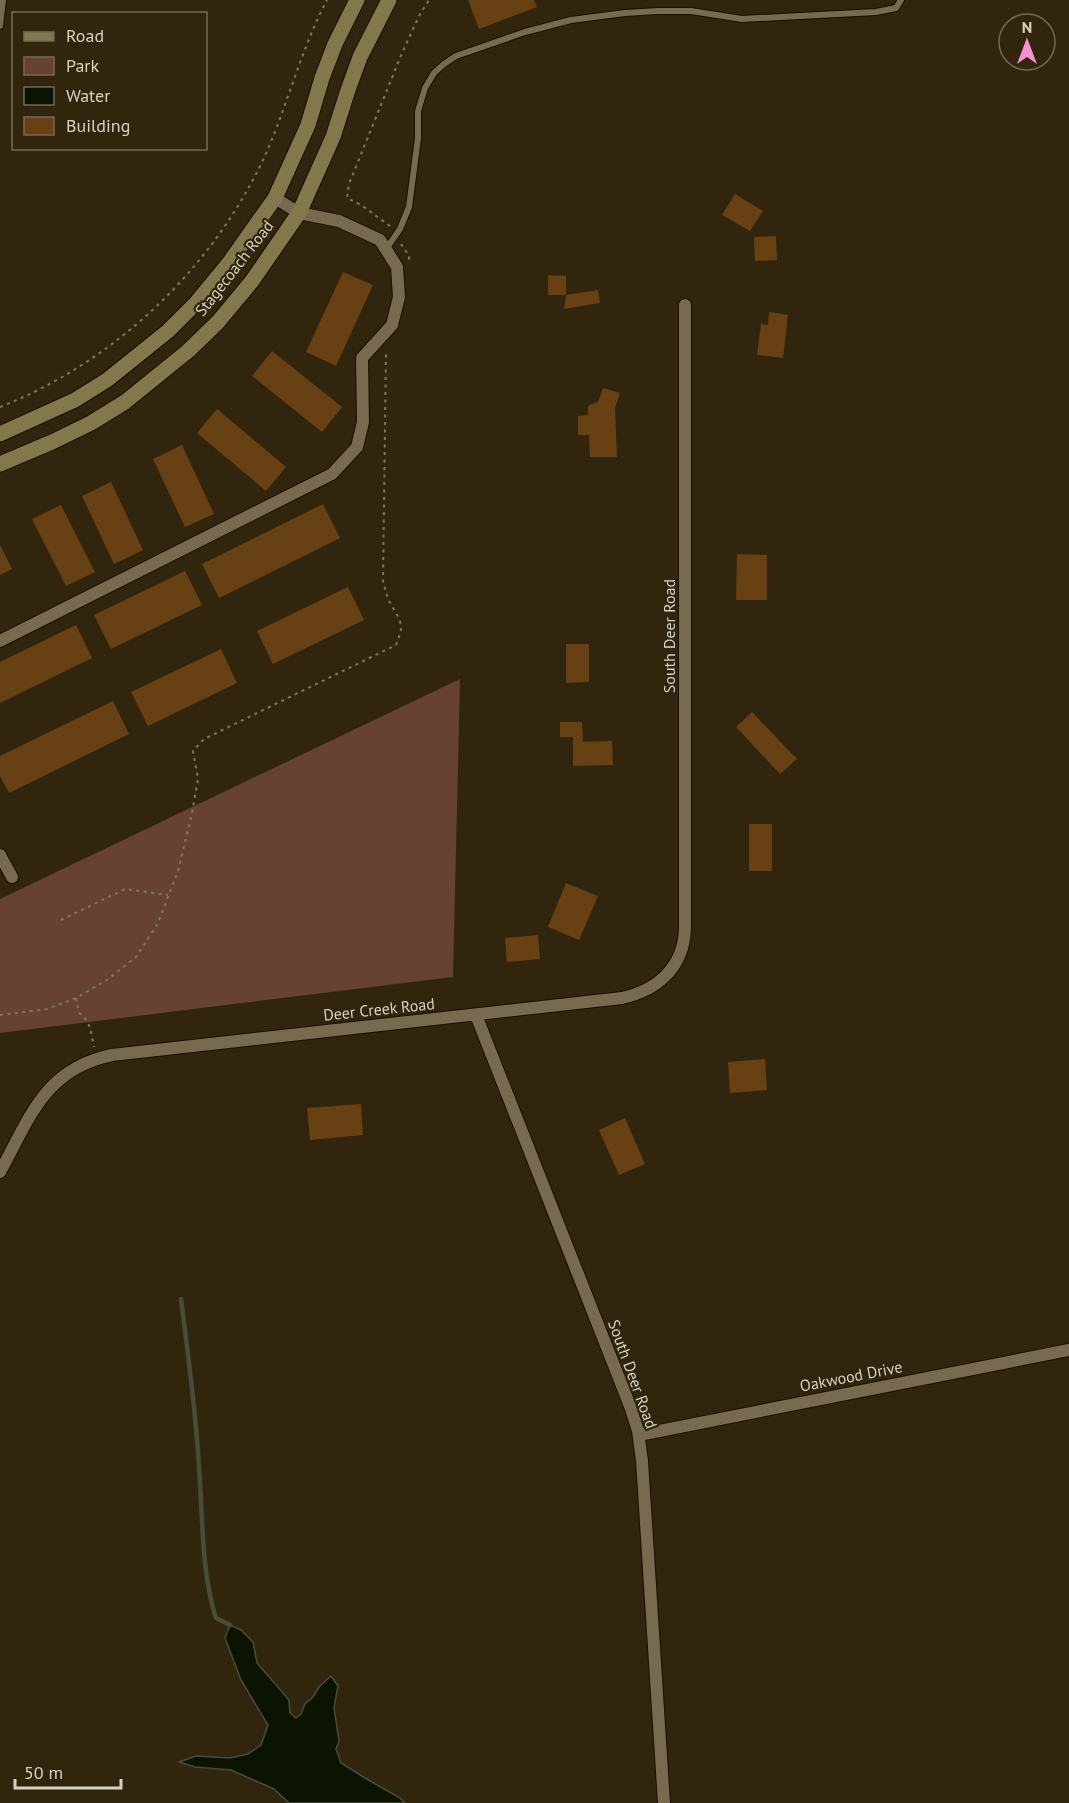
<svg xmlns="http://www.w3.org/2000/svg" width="1069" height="1803" viewBox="0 0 1069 1803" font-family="'PT Sans',sans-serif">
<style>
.green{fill:#674131}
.water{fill:#0a1400;stroke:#484d3a;stroke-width:1.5}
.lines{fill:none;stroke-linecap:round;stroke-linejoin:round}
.stream{stroke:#484d3a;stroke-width:4.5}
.building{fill:#674014}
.lane-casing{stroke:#190e00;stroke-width:8}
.street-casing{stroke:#190e00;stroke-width:14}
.secondary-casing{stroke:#190e00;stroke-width:17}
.path{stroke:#807763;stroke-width:2;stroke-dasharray:3 4.5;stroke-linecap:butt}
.lane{stroke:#776a50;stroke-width:6}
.street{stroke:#776a50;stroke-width:12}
.secondary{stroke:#82784c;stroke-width:15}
.labels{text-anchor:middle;stroke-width:4.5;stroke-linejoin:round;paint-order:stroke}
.street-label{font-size:16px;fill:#d8d1c2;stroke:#31260d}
</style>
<rect width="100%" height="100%" fill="#31260d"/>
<path class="green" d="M 460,679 L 453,977 L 0,1033 L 0,899 Z"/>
<path class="water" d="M 230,1625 L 241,1630 L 253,1642 L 257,1663 L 289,1700 L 290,1713 L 296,1718 L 301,1714 L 305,1704 L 313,1697 L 319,1687 L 331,1676 L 338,1686 L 334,1708 L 339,1741 L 336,1749 L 341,1763 L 365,1778 L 400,1798 L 405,1803 L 289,1803 L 274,1789 L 231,1770 L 195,1767 L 179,1762 L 196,1756 L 230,1758 L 248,1754 L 261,1745 L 268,1725 L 241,1680 L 225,1638 Z"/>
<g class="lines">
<path class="stream" d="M 181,1299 C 188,1355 196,1411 199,1468 C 203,1516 201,1572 216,1618 L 230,1625"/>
</g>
<path class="building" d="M 468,0 L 534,0 L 537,7 L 479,29 Z
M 735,194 L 763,211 L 750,231 L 722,215 Z
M 776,236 L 777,260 L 755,261 L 754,237 Z
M 343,272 L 373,285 L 336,366 L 306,352 Z
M 548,275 L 566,276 L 566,295 L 548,295 Z
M 598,290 L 600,303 L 564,309 L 566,295 Z
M 769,312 L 788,315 L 783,358 L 757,355 L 761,324 L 768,325 Z
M 272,351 L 342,407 L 322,432 L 252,376 Z
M 603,388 L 620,393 L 615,408 L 617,457 L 590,457 L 589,435 L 578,435 L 578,416 L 588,415 L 588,406 L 598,402 Z
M 217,409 L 286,467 L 266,491 L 197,433 Z
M 182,445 L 214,514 L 185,527 L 153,459 Z
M 111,482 L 143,550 L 114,564 L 82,496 Z
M 323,504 L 340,538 L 219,598 L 202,564 Z
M 61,505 L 95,572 L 66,586 L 32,519 Z
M 0,545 L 12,569 L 0,575 Z
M 737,554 L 767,555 L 767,600 L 736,600 Z
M 185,571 L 202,605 L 111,649 L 94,615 Z
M 348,587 L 364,620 L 273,664 L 257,631 Z
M 76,625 L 92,658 L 0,703 L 0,662 Z
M 566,644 L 589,644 L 589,682 L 566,683 Z
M 221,649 L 237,683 L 148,726 L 131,692 Z
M 113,701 L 129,734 L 9,793 L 0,776 L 0,756 Z
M 752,712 L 797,759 L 780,774 L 736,727 Z
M 560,722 L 582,722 L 583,742 L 612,741 L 613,765 L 573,766 L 573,737 L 560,737 Z
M 749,824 L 772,824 L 772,871 L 749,871 Z
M 566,883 L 598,896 L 579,940 L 548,927 Z
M 538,935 L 540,959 L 507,962 L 505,938 Z
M 765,1059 L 767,1090 L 730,1093 L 728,1062 Z
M 361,1104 L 363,1135 L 310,1140 L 307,1108 Z
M 625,1118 L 645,1164 L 619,1175 L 599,1130 Z"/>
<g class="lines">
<g class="lane-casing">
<path id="lane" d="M 0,26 L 3,0
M 386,249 L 400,229 L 409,207 L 418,138 L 418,111 L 425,88 L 434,73 L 444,64 L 456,56 L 525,32 L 571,20 L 625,13 L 658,11 L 691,11 L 742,19 L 876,12 L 896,8 L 901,0"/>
</g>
<g class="street-casing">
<path id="street" d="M 0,641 L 332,474 L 357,447 L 363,422 L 362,358 L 392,325 L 399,297 L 397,267 L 380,240 L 339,221 L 299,213 L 275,198
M 0,855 L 12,877
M 476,1015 L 630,1406 L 638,1431 L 642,1461 L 664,1803
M 0,1172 C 30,1118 44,1069 112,1055 L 622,998 C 658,990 684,967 685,928 L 685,305
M 639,1435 L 1069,1350"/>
</g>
<g class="secondary-casing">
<path id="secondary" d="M 0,434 L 75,400 L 107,380 L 168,331 L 196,303 L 229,263 L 275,198 L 308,125 L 322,78 L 335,44 L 357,0
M 0,464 L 52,442 L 91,423 L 125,402 L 188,351 L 218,322 L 252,281 L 299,213 L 333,137 L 348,90 L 360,57 L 389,0"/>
</g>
<path class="path" d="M 390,226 L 361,205 L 347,198 L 349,184 L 402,53 L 419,16 L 429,0
M 401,244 L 409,256 L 409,260
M 0,407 C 114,362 210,271 263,160 C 287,108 300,51 327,0
M 61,920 L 125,889 L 168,895
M 76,998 L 79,1013 C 91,1021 91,1033 94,1047
M 0,1015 L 47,1009 L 76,998 L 107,980 L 136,957 L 158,923 L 178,871 L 192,813 L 198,779 L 193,751 L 204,739 L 396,645 L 401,631 L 400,620 L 388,599 L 383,581 L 386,353"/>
<use href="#lane" class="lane"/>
<use href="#street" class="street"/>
<use href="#secondary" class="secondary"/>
</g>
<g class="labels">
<g class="street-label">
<text transform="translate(234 268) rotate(-52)" y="6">Stagecoach Road</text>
<text transform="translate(669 636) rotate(-90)" y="6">South Deer Road</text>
<text transform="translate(379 1009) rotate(-6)" y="6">Deer Creek Road</text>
<text transform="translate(633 1374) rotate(70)" y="6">South Deer Road</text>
<text transform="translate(851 1376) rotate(-11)" y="6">Oakwood Drive</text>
</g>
</g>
<rect x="12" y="12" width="195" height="138" fill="#31260d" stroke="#746a55" stroke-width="1.5"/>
<rect x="24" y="32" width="30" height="9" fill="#82784c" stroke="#746a55" stroke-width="1.5"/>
<text x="66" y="42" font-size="18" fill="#d8d1c2">Road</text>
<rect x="24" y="57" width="30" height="18" fill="#674131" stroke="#746a55" stroke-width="1.5"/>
<text x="66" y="72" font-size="18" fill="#d8d1c2">Park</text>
<rect x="24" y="87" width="30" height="18" fill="#0a1400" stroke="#746a55" stroke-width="1.5"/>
<text x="66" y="102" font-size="18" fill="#d8d1c2">Water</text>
<rect x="24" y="117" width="30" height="18" fill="#674014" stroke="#746a55" stroke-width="1.5"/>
<text x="66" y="132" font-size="18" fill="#d8d1c2">Building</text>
<g transform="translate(1027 42)"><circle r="28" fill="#31260d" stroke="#746a55" stroke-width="1.5"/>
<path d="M0-4.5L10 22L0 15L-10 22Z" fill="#f491d3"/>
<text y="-9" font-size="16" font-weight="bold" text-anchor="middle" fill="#d8d1c2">N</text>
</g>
<path d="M15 1779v9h106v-9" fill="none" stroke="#d8d1c2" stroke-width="3"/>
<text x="24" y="1779" font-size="18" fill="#d8d1c2" stroke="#31260d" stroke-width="4.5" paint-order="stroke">50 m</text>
</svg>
